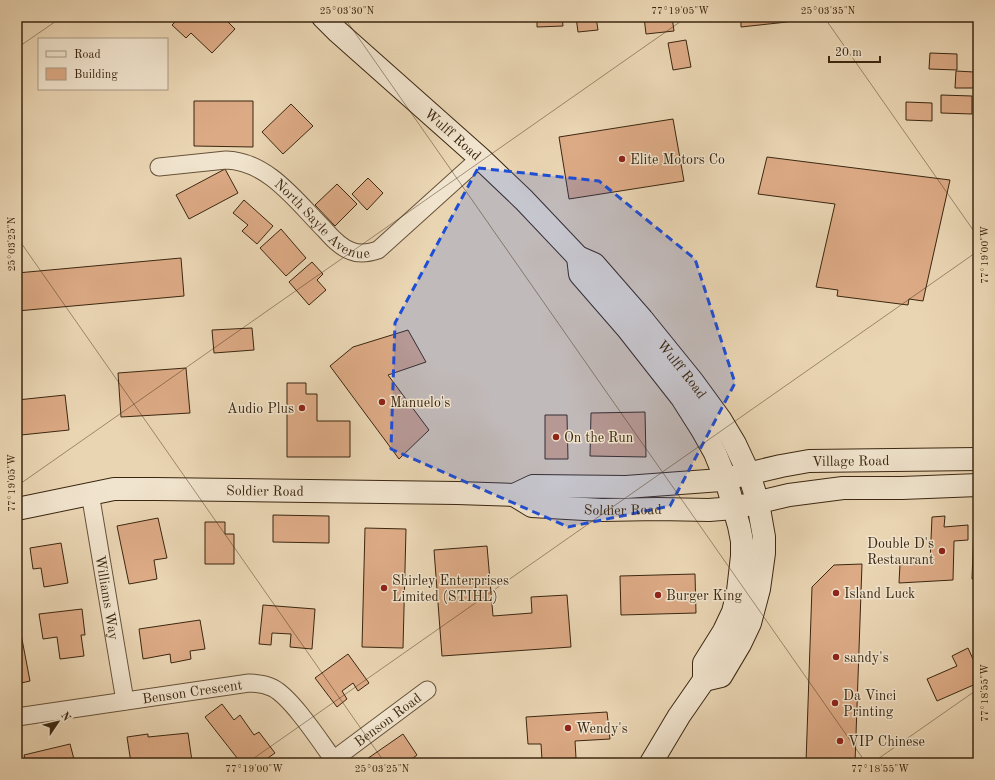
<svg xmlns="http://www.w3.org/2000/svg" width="995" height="780" viewBox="0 0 995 780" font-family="'Old Standard TT',serif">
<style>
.building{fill:#dcaa85;stroke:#3b2710}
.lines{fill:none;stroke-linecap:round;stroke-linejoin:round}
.minor-casing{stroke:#675239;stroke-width:19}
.secondary-casing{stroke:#3b2710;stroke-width:24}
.minor{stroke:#f1e4ce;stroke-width:17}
.secondary{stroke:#f1e4ce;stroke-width:22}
.marked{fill:#1d4ed8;fill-opacity:0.2;stroke:#1d4ed8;stroke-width:3;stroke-dasharray:8 5;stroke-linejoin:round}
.ticks{fill:none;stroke:#3b2710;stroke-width:1;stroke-opacity:0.45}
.poi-dot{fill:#8f2418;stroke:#f1e4ce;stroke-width:1.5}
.labels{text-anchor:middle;stroke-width:3;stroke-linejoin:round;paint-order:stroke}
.street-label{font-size:14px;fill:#3b2710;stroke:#f1e4ce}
.poi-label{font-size:14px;fill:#3b2710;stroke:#f1e4ce;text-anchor:start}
.neatline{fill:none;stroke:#3b2710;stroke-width:1.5}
.ticks-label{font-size:10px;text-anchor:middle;fill:#3b2710}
</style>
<rect width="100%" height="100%" fill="#ead5b3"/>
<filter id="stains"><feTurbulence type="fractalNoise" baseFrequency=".005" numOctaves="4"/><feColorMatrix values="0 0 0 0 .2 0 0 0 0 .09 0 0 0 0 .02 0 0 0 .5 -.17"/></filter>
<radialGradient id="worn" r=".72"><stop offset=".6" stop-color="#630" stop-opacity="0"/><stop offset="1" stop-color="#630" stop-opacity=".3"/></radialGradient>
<path class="building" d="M 178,17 L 223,17 L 235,29 L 212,53 L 191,33 L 186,38 L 172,25 L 179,18 Z
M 537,17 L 562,17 L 563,26 L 537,27 Z
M 576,17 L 596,17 L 598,30 L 578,32 Z
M 644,17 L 672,17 L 674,31 L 646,34 Z
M 741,17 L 786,17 L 787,22 L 741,27 Z
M 686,40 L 691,67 L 673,70 L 668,43 Z
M 930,53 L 957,54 L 957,70 L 929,69 Z
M 956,71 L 974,72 L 974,88 L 955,88 Z
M 941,95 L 972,96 L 972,114 L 941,113 Z
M 194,101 L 253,101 L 253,147 L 194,146 Z
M 906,102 L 932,103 L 932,121 L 906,120 Z
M 291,104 L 313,126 L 283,154 L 262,132 Z
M 673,119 L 684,181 L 569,199 L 559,137 Z
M 767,157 L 950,180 L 923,301 L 909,299 L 908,305 L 837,296 L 838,290 L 816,287 L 835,204 L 758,194 Z
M 225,169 L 238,193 L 189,219 L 176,195 Z
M 368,178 L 383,193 L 367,210 L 352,194 Z
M 337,184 L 357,204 L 335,226 L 315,205 Z
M 244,200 L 273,226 L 257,244 L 242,231 L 248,225 L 233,213 Z
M 281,229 L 306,258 L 286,276 L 260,248 Z
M 181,258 L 184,296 L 17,311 L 17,273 Z
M 312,262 L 323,274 L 317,280 L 326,290 L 309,305 L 289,282 Z
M 252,328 L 254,350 L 214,353 L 212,330 Z
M 408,330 L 426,362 L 388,375 L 429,430 L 399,459 L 330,366 L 353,347 Z
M 186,368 L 190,413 L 121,417 L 118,373 Z
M 287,383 L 306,383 L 306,394 L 317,394 L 317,421 L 350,421 L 350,457 L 287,457 Z
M 65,395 L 69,430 L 21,435 L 17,400 Z
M 645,412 L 646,457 L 590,456 L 591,413 Z
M 545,415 L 567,415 L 568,459 L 545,459 Z
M 273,515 L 329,516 L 329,543 L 273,542 Z
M 945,516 L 944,527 L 968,525 L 968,540 L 954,541 L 953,580 L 899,583 L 900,564 L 930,562 L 932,517 Z
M 158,518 L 167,558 L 154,560 L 157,579 L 129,584 L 117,526 Z
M 205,522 L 225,522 L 225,534 L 234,534 L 234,564 L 205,564 Z
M 974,525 L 978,525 L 978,579 L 972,579 Z
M 365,528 L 406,529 L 403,648 L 362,647 Z
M 61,543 L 68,583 L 44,587 L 41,568 L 33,569 L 30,548 Z
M 487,546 L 493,616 L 532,613 L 531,597 L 567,595 L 571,647 L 442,656 L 434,550 Z
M 862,564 L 855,763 L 806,763 L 812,587 L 834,565 Z
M 695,574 L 696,613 L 621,615 L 620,576 Z
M 263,605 L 315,609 L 312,649 L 290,647 L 291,634 L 272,633 L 271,645 L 259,644 Z
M 82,609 L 85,635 L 81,635 L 84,656 L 60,659 L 57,637 L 43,639 L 39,614 Z
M 200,620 L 205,649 L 190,651 L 191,659 L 171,663 L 170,654 L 143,659 L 139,629 Z
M 21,634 L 30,681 L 17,684 L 17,635 Z
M 968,648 L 973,659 L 978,657 L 978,683 L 937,701 L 927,679 L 957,666 L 952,656 Z
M 348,654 L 369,683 L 358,691 L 353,683 L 342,691 L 347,699 L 337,707 L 315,678 Z
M 222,704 L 234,720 L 240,715 L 254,735 L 259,732 L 275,753 L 261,763 L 241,763 L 205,717 Z
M 607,712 L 610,739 L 575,741 L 576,758 L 542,760 L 541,744 L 528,744 L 526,717 Z
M 188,733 L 192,761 L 177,763 L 131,763 L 127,737 L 148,734 L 148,737 Z
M 403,734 L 417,755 L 409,761 L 410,763 L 365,763 L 364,761 Z
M 70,744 L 75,763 L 26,763 L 24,755 Z"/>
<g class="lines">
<g class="minor-casing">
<g id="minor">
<path id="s1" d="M 159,167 L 226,160 C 268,161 297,202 325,230 C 332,238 340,247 351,251 C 360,255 369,253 378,250 L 480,158"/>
<path id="s2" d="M 90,493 L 125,701"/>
<path id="s3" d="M 17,717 L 249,683 C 257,683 265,684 273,688 C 292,698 320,741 333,759"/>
<path id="s4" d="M 329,763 L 427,690"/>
</g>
</g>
<g class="secondary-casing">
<g id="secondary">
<path id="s5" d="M 323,17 L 337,31 L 480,158 L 524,200 L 578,257 L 594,264 L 642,319 L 693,382 L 720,419 L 735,444 L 749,474 L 758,503 L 764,537 L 764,553 L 759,589 L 750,623 L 740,644 L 721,676 L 704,680"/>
<path d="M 578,257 L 580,274 L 627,328 L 682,398 L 701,428 L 715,453 L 726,480 L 739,526 L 742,541 L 742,556 L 738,591 L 733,612 L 724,631 L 704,663 L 704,680 L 679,716 L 651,763"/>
<path id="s6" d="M 514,495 L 533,486 L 626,487 L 721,480 L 781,466 L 809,461 L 978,459"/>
<path id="s7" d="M 17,509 L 114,489 L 155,489 L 457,493 L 514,495 L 532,506 L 602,510 L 658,509 L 709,510 L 734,508 L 789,495 L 843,488 L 902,488 L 978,485"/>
</g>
</g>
<use href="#minor" class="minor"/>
<use href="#secondary" class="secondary"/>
</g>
<path class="marked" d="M 478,168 L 599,181 L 695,259 L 735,383 L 670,506 L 568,527 L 391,449 L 395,323 Z"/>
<path class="ticks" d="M 344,17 L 866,763M 824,17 L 978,237M 17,48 L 62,17M 17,237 L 385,763M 17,486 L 687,17M 247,763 L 978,251M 872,763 L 978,689"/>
<g class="poi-dot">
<circle cx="622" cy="159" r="4"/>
<circle cx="382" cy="402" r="4"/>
<circle cx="302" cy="408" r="4"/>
<circle cx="556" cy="437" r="4"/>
<circle cx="942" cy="551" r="4"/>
<circle cx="384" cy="588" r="4"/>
<circle cx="836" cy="593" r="4"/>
<circle cx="658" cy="595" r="4"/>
<circle cx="836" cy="657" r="4"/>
<circle cx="835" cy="703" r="4"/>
<circle cx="568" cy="728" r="4"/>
<circle cx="840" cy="741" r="4"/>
</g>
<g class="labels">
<g class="street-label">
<text dy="5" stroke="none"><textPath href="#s5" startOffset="175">Wulff Road</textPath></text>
<text dy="5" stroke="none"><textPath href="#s1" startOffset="184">North Sayle Avenue</textPath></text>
<text dy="5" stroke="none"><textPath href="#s5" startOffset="505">Wulff Road</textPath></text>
<text dy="5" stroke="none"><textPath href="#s6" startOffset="341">Village Road</textPath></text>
<text dy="5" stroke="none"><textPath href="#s7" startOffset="250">Soldier Road</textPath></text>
<text dy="5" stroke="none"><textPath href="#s7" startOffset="611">Soldier Road</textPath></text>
<text dy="5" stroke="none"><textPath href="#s2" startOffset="106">Williams Way</textPath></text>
<text dy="5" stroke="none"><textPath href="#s3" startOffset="177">Benson Crescent</textPath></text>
<text dy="5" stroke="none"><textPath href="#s4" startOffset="73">Benson Road</textPath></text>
</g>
<g class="poi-label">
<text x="630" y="164">Elite Motors Co</text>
<text x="390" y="407">Manuelo's</text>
<text x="294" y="413" text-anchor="end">Audio Plus</text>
<text x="564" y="442">On the Run</text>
<text x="934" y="548" text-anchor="end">Double D's<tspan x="934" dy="16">Restaurant</tspan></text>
<text x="392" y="585">Shirley Enterprises<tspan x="392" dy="16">Limited (STIHL)</tspan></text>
<text x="844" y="598">Island Luck</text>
<text x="666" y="600">Burger King</text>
<text x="844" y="662">sandy's</text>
<text x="843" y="700">Da Vinci<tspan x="843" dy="16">Printing</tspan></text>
<text x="576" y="733">Wendy's</text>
<text x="848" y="746">VIP Chinese</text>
</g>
</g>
<rect width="995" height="780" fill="none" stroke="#ead5b3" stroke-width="44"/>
<rect x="38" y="38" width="130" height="52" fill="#f1e4ce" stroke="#a89882"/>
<rect x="46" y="51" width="20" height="6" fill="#f1e4ce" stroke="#a89882"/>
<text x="74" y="58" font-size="12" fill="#3b2710">Road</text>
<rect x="46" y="68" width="20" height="12" fill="#dcaa85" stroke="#a89882"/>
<text x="74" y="78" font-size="12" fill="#3b2710">Building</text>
<g transform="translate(58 722) rotate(55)" stroke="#f1e4ce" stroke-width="3" paint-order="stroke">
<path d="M0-3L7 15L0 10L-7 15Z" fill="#3b2710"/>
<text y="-6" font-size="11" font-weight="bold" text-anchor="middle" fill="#3b2710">N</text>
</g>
<path d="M829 56v6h51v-6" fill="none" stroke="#3b2710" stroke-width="2"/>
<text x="835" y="56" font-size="12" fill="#3b2710" stroke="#f1e4ce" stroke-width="3" paint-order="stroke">20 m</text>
<rect x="22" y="22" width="951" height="736" class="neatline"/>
<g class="ticks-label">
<text x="347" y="14">25°03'30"N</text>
<text x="680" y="14">77°19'05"W</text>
<text x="828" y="14">25°03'35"N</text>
<text transform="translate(11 244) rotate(-90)" y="4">25°03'25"N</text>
<text transform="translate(984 255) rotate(-90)" y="4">77°19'00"W</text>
<text transform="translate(11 483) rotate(-90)" y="4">77°19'05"W</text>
<text transform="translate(984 693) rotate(-90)" y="4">77°18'55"W</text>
<text x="254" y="772">77°19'00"W</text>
<text x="382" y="772">25°03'25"N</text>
<text x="880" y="772">77°18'55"W</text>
</g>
<rect width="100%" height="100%" filter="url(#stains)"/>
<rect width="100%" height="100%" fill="url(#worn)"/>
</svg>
